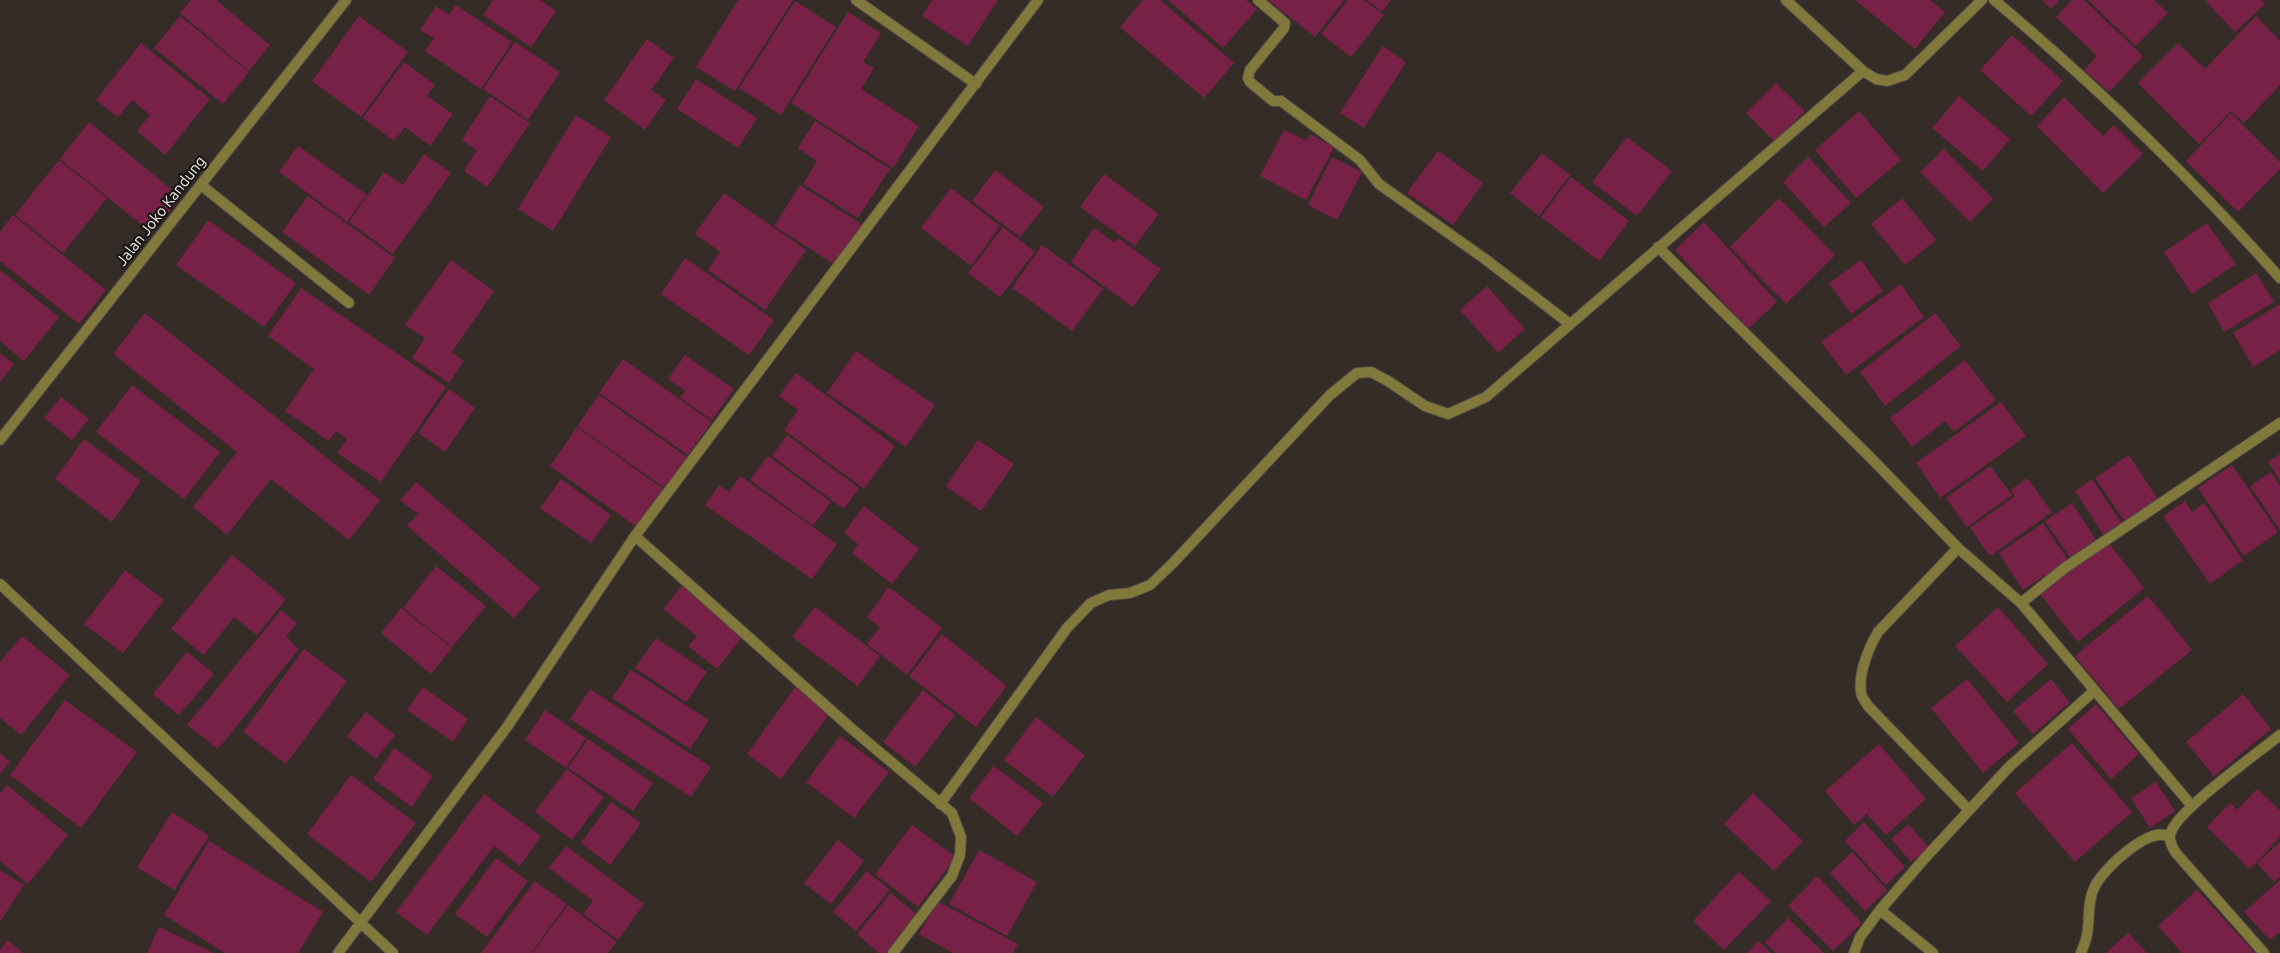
<svg xmlns="http://www.w3.org/2000/svg" width="2280" height="953" viewBox="0 0 2280 953" font-family="Ubuntu,sans-serif">
<style>
.building{fill:#772146}
.lines{fill:none;stroke-linecap:round;stroke-linejoin:round}
.lane-casing{stroke:#504844;stroke-width:12}
.street-casing{stroke:#504844;stroke-width:12}
.lane{stroke:#81783b;stroke-width:10}
.street{stroke:#81783b;stroke-width:10}
.labels{text-anchor:middle;stroke-width:4.5;stroke-linejoin:round;paint-order:stroke}
.street-label{font-size:15px;fill:#f7f2ee;stroke:#191613}
</style>
<rect width="100%" height="100%" fill="#352c28"/>
<path class="building" d="M 191,0 L 216,0 L 270,45 L 249,71 L 180,13 Z
M 493,0 L 540,0 L 556,11 L 531,47 L 483,15 Z
M 738,0 L 793,0 L 735,91 L 696,67 Z
M 932,0 L 998,0 L 968,46 L 922,16 Z
M 1143,0 L 1160,0 L 1234,63 L 1204,98 L 1120,27 Z
M 1168,0 L 1246,0 L 1257,9 L 1223,48 Z
M 1268,0 L 1344,0 L 1315,37 Z
M 1348,0 L 1364,0 L 1384,15 L 1351,57 L 1321,34 Z
M 1367,0 L 1391,0 L 1382,12 Z
M 1855,0 L 1930,0 L 1945,12 L 1915,49 Z
M 2042,0 L 2059,0 L 2051,9 Z
M 2072,0 L 2084,0 L 2143,56 L 2109,92 L 2084,70 L 2097,56 L 2056,17 Z
M 2088,0 L 2154,0 L 2168,13 L 2136,46 Z
M 2205,0 L 2261,0 L 2265,4 L 2235,32 Z
M 795,1 L 836,27 L 781,115 L 739,88 Z
M 456,5 L 512,42 L 481,89 L 425,51 L 434,38 L 420,30 L 436,6 L 449,15 Z
M 848,12 L 881,33 L 863,62 L 874,68 L 861,89 L 919,126 L 893,168 L 791,103 Z
M 180,16 L 249,72 L 223,104 L 154,48 Z
M 359,16 L 408,52 L 361,117 L 312,81 Z
M 2256,16 L 2280,41 L 2280,85 L 2244,123 L 2231,111 L 2199,144 L 2138,83 L 2178,43 L 2205,69 Z
M 2012,35 L 2063,81 L 2031,116 L 1980,70 Z
M 647,39 L 674,58 L 651,90 L 666,100 L 645,130 L 604,100 Z
M 515,42 L 560,72 L 528,120 L 483,89 Z
M 141,43 L 210,99 L 165,155 L 137,131 L 150,115 L 132,100 L 118,117 L 96,100 Z
M 1383,46 L 1406,62 L 1364,128 L 1340,113 Z
M 404,62 L 435,85 L 427,96 L 453,114 L 430,146 L 405,127 L 394,141 L 363,118 Z
M 696,79 L 757,118 L 738,148 L 677,109 Z
M 1776,83 L 1805,111 L 1775,142 L 1746,113 Z
M 490,96 L 530,123 L 487,187 L 464,171 L 477,150 L 462,140 Z
M 1959,96 L 2010,139 L 1983,171 L 1932,128 Z
M 2064,97 L 2103,136 L 2114,125 L 2143,154 L 2103,193 L 2037,126 Z
M 1859,111 L 1901,160 L 1856,198 L 1815,150 Z
M 2231,113 L 2280,162 L 2280,169 L 2238,212 L 2186,161 Z
M 576,115 L 611,137 L 553,231 L 518,209 Z
M 815,121 L 890,169 L 858,218 L 803,184 L 817,161 L 798,148 Z
M 89,122 L 181,197 L 152,233 L 60,159 Z
M 1284,130 L 1307,141 L 1310,134 L 1334,147 L 1306,200 L 1260,176 Z
M 1627,137 L 1672,171 L 1637,216 L 1592,182 Z
M 298,146 L 367,195 L 347,222 L 279,172 Z
M 1944,149 L 1993,199 L 1970,222 L 1920,172 Z
M 1438,151 L 1483,183 L 1453,225 L 1407,193 Z
M 1542,153 L 1570,175 L 1539,216 L 1510,193 Z
M 424,154 L 451,173 L 393,254 L 349,222 L 384,172 L 403,185 Z
M 1332,157 L 1362,172 L 1337,220 L 1308,205 Z
M 1808,157 L 1851,203 L 1824,227 L 1783,182 Z
M 59,160 L 107,198 L 63,253 L 15,215 Z
M 995,170 L 1044,207 L 1020,237 L 972,201 Z
M 1104,174 L 1159,214 L 1135,246 L 1080,207 Z
M 1571,177 L 1629,221 L 1599,261 L 1541,217 Z
M 800,185 L 863,225 L 837,266 L 774,226 Z
M 951,188 L 1000,226 L 971,266 L 921,228 Z
M 724,193 L 806,250 L 765,310 L 708,270 L 720,252 L 695,234 Z
M 308,196 L 395,258 L 369,295 L 282,232 Z
M 1779,198 L 1835,255 L 1786,304 L 1730,247 Z
M 1902,198 L 1936,240 L 1905,265 L 1871,224 Z
M 13,215 L 106,290 L 79,324 L 0,261 L 0,232 Z
M 208,220 L 296,283 L 264,327 L 176,265 Z
M 1704,222 L 1777,302 L 1748,329 L 1675,250 Z
M 2207,223 L 2236,264 L 2192,294 L 2164,252 Z
M 1003,227 L 1035,252 L 1000,297 L 968,273 Z
M 1094,228 L 1114,242 L 1118,238 L 1161,269 L 1133,307 L 1071,262 Z
M 1042,245 L 1103,289 L 1072,331 L 1012,288 Z
M 685,258 L 774,320 L 749,355 L 661,294 Z
M 451,260 L 494,291 L 452,352 L 464,361 L 449,383 L 412,358 L 425,338 L 405,325 Z
M 1861,260 L 1883,291 L 1851,314 L 1829,283 Z
M 0,270 L 59,317 L 24,361 L 0,341 Z
M 2256,273 L 2274,302 L 2224,332 L 2208,303 Z
M 1901,284 L 1924,317 L 1846,375 L 1821,342 Z
M 1487,286 L 1525,329 L 1498,353 L 1460,310 Z
M 301,288 L 446,387 L 381,482 L 337,453 L 347,439 L 336,431 L 329,441 L 285,411 L 314,369 L 268,336 Z
M 2280,304 L 2280,350 L 2253,367 L 2233,333 Z
M 145,313 L 380,500 L 349,540 L 271,479 L 227,535 L 193,507 L 237,452 L 113,354 Z
M 1935,313 L 1961,346 L 1885,406 L 1860,372 Z
M 856,351 L 935,405 L 906,447 L 827,393 Z
M 0,353 L 14,364 L 0,382 Z
M 685,355 L 734,389 L 712,420 L 680,398 L 685,391 L 668,379 Z
M 623,359 L 712,422 L 688,455 L 599,393 Z
M 1965,360 L 1996,400 L 1954,432 L 1945,421 L 1912,447 L 1890,418 Z
M 796,373 L 895,446 L 864,489 L 784,430 L 798,410 L 779,396 Z
M 132,385 L 220,452 L 184,499 L 96,432 Z
M 449,389 L 475,408 L 445,452 L 418,433 Z
M 599,395 L 688,458 L 665,488 L 577,426 Z
M 61,397 L 89,419 L 72,440 L 44,418 Z
M 2001,402 L 2026,436 L 1940,498 L 1916,463 Z
M 577,427 L 665,490 L 638,528 L 550,466 Z
M 787,435 L 859,488 L 844,509 L 772,456 Z
M 84,439 L 141,481 L 112,522 L 55,479 Z
M 978,440 L 1014,464 L 981,511 L 946,486 Z
M 2280,454 L 2280,480 L 2268,462 Z
M 2129,455 L 2159,501 L 2126,523 L 2095,478 Z
M 768,456 L 831,502 L 813,526 L 750,480 Z
M 2232,465 L 2278,532 L 2244,556 L 2198,488 Z
M 1990,466 L 2012,495 L 1967,527 L 1946,498 Z
M 2271,472 L 2280,486 L 2280,530 L 2250,486 Z
M 740,476 L 837,544 L 812,579 L 705,505 L 719,485 L 729,492 Z
M 2027,478 L 2052,512 L 1990,556 L 1970,528 L 2015,496 L 2011,490 Z
M 561,479 L 611,515 L 591,543 L 540,508 Z
M 2092,479 L 2123,525 L 2105,537 L 2075,491 Z
M 416,482 L 540,588 L 514,618 L 407,526 L 418,514 L 400,500 Z
M 2185,501 L 2192,512 L 2204,503 L 2243,560 L 2210,584 L 2163,516 Z
M 2072,503 L 2097,541 L 2071,559 L 2045,521 Z
M 864,506 L 919,549 L 892,584 L 852,553 L 858,544 L 844,533 Z
M 2043,523 L 2068,560 L 2023,590 L 1999,553 Z
M 2107,541 L 2144,588 L 2078,642 L 2040,594 Z
M 232,555 L 286,599 L 257,635 L 234,617 L 204,655 L 171,629 Z
M 436,566 L 486,606 L 452,647 L 403,608 Z
M 125,570 L 164,600 L 123,653 L 84,624 Z
M 682,586 L 744,635 L 717,669 L 688,646 L 697,636 L 663,609 Z
M 889,587 L 942,628 L 907,675 L 867,644 L 880,627 L 867,617 Z
M 2148,596 L 2192,650 L 2119,709 L 2075,656 Z
M 815,607 L 880,656 L 858,686 L 792,637 Z
M 1998,607 L 2048,664 L 2007,702 L 1955,646 Z
M 401,608 L 452,648 L 431,674 L 381,633 Z
M 281,610 L 297,623 L 286,637 L 299,649 L 218,749 L 187,725 Z
M 942,634 L 1007,686 L 976,727 L 909,676 Z
M 22,636 L 70,675 L 21,735 L 0,718 L 0,662 Z
M 656,638 L 707,672 L 686,702 L 635,668 Z
M 304,649 L 347,681 L 286,764 L 243,732 Z
M 187,652 L 214,674 L 179,715 L 153,694 Z
M 631,670 L 709,720 L 690,749 L 612,698 Z
M 1967,679 L 2019,743 L 1983,773 L 1931,708 Z
M 2051,679 L 2070,702 L 2033,734 L 2013,711 Z
M 796,686 L 831,712 L 781,779 L 747,754 Z
M 423,687 L 468,719 L 453,742 L 407,710 Z
M 590,689 L 711,767 L 691,797 L 570,719 Z
M 923,690 L 955,715 L 915,767 L 883,742 Z
M 2243,694 L 2271,729 L 2214,776 L 2186,742 Z
M 65,700 L 137,752 L 81,828 L 10,775 Z
M 2096,704 L 2139,754 L 2111,779 L 2068,729 Z
M 545,710 L 586,738 L 566,768 L 525,740 Z
M 366,712 L 395,735 L 376,759 L 347,736 Z
M 1036,717 L 1085,755 L 1053,797 L 1004,760 Z
M 840,736 L 889,772 L 854,818 L 806,782 Z
M 588,739 L 653,783 L 633,811 L 568,768 Z
M 2072,743 L 2132,812 L 2075,862 L 2015,793 Z
M 1879,744 L 1926,799 L 1886,835 L 1867,814 L 1854,825 L 1825,791 Z
M 394,748 L 433,776 L 412,807 L 373,779 Z
M 0,753 L 10,762 L 0,774 Z
M 994,766 L 1043,803 L 1017,836 L 969,798 Z
M 567,769 L 604,797 L 572,840 L 535,812 Z
M 351,775 L 416,823 L 371,882 L 307,834 Z
M 2156,782 L 2175,811 L 2150,828 L 2131,798 Z
M 7,785 L 68,835 L 28,884 L 0,861 L 0,793 Z
M 2257,789 L 2280,810 L 2280,837 L 2250,869 L 2207,827 L 2230,803 L 2237,810 Z
M 1753,793 L 1803,841 L 1774,871 L 1724,824 Z
M 484,794 L 541,836 L 520,866 L 494,846 L 427,935 L 396,912 Z
M 611,802 L 641,823 L 610,865 L 581,843 Z
M 172,812 L 209,836 L 174,890 L 137,867 Z
M 1864,822 L 1905,867 L 1886,885 L 1845,841 Z
M 1908,824 L 1929,848 L 1911,862 L 1891,839 Z
M 912,825 L 956,857 L 918,907 L 875,874 Z
M 838,840 L 864,861 L 831,904 L 804,883 Z
M 209,841 L 323,912 L 298,953 L 225,953 L 164,915 Z
M 2280,842 L 2280,877 L 2274,882 L 2257,863 Z
M 566,846 L 644,904 L 618,940 L 583,914 L 593,901 L 549,868 Z
M 979,850 L 1037,882 L 1007,936 L 949,904 Z
M 1852,852 L 1887,890 L 1865,911 L 1830,873 Z
M 496,858 L 528,881 L 487,937 L 455,914 Z
M 0,870 L 24,885 L 0,922 Z
M 867,871 L 890,890 L 856,931 L 833,912 Z
M 1739,872 L 1771,901 L 1724,950 L 1693,921 Z
M 1817,876 L 1862,923 L 1833,951 L 1788,906 Z
M 2280,880 L 2280,932 L 2270,940 L 2244,912 Z
M 535,881 L 567,904 L 531,953 L 481,953 Z
M 2197,890 L 2255,953 L 2182,953 L 2158,926 Z
M 891,893 L 917,915 L 886,953 L 879,953 L 857,934 Z
M 937,901 L 1018,944 L 1013,953 L 953,953 L 919,934 Z
M 568,905 L 617,942 L 608,953 L 532,953 Z
M 1788,918 L 1824,953 L 1776,953 L 1765,942 Z
M 159,927 L 214,953 L 147,953 Z
M 2128,933 L 2147,953 L 2106,953 Z
M 8,940 L 23,953 L 0,953 L 0,950 Z
M 1759,941 L 1771,953 L 1747,953 Z"/>
<g class="lines">
<g class="lane-casing">
<path id="lane" d="M 201,185 L 349,303
M 1958,548 L 1878,632 C 1869,647 1858,674 1861,692 C 1861,697 1866,702 1868,706 L 1969,810
M 1880,910 L 1933,953
M 1854,953 L 1860,937 L 1880,910 L 1925,858 L 2009,767 L 2094,691"/>
</g>
<g class="street-casing">
<path id="street" d="M 856,0 L 976,84
M 1258,0 L 1285,23 L 1284,28 L 1250,70 L 1248,78 L 1250,82 L 1273,101 L 1281,101 L 1360,160 L 1379,184 L 1485,259 L 1570,324
M 1786,0 L 1863,71 L 1876,79 L 1887,81 L 1905,75 L 1982,0
M 1994,0 C 2096,85 2192,179 2280,278
M 1658,247 L 1872,459 L 1958,548 L 2021,603 L 2192,806
M 0,440 L 346,0
M 635,536 L 852,729 L 952,813 L 961,837 L 960,855 L 952,876 L 893,953
M 0,584 L 393,953
M 2021,603 L 2066,567 L 2280,423
M 940,804 L 1067,628 L 1091,603 L 1109,595 L 1130,593 L 1150,585 L 1172,564 L 1330,395 L 1357,373 L 1371,372 L 1388,381 L 1425,406 L 1448,414 L 1486,397 L 1863,71
M 338,953 L 507,727 L 635,536 L 1038,0
M 2081,953 C 2083,947 2086,941 2087,935 C 2090,918 2087,901 2095,886 C 2103,869 2151,824 2169,837
M 2264,953 L 2176,853 C 2172,847 2168,840 2171,832 C 2179,809 2258,753 2280,735"/>
</g>
<use href="#lane" class="lane"/>
<use href="#street" class="street"/>
</g>
<g class="labels">
<g class="street-label">
<text transform="translate(161 211) rotate(-52)" y="5">Jalan Joko Kandung</text>
</g>
</g>
</svg>
